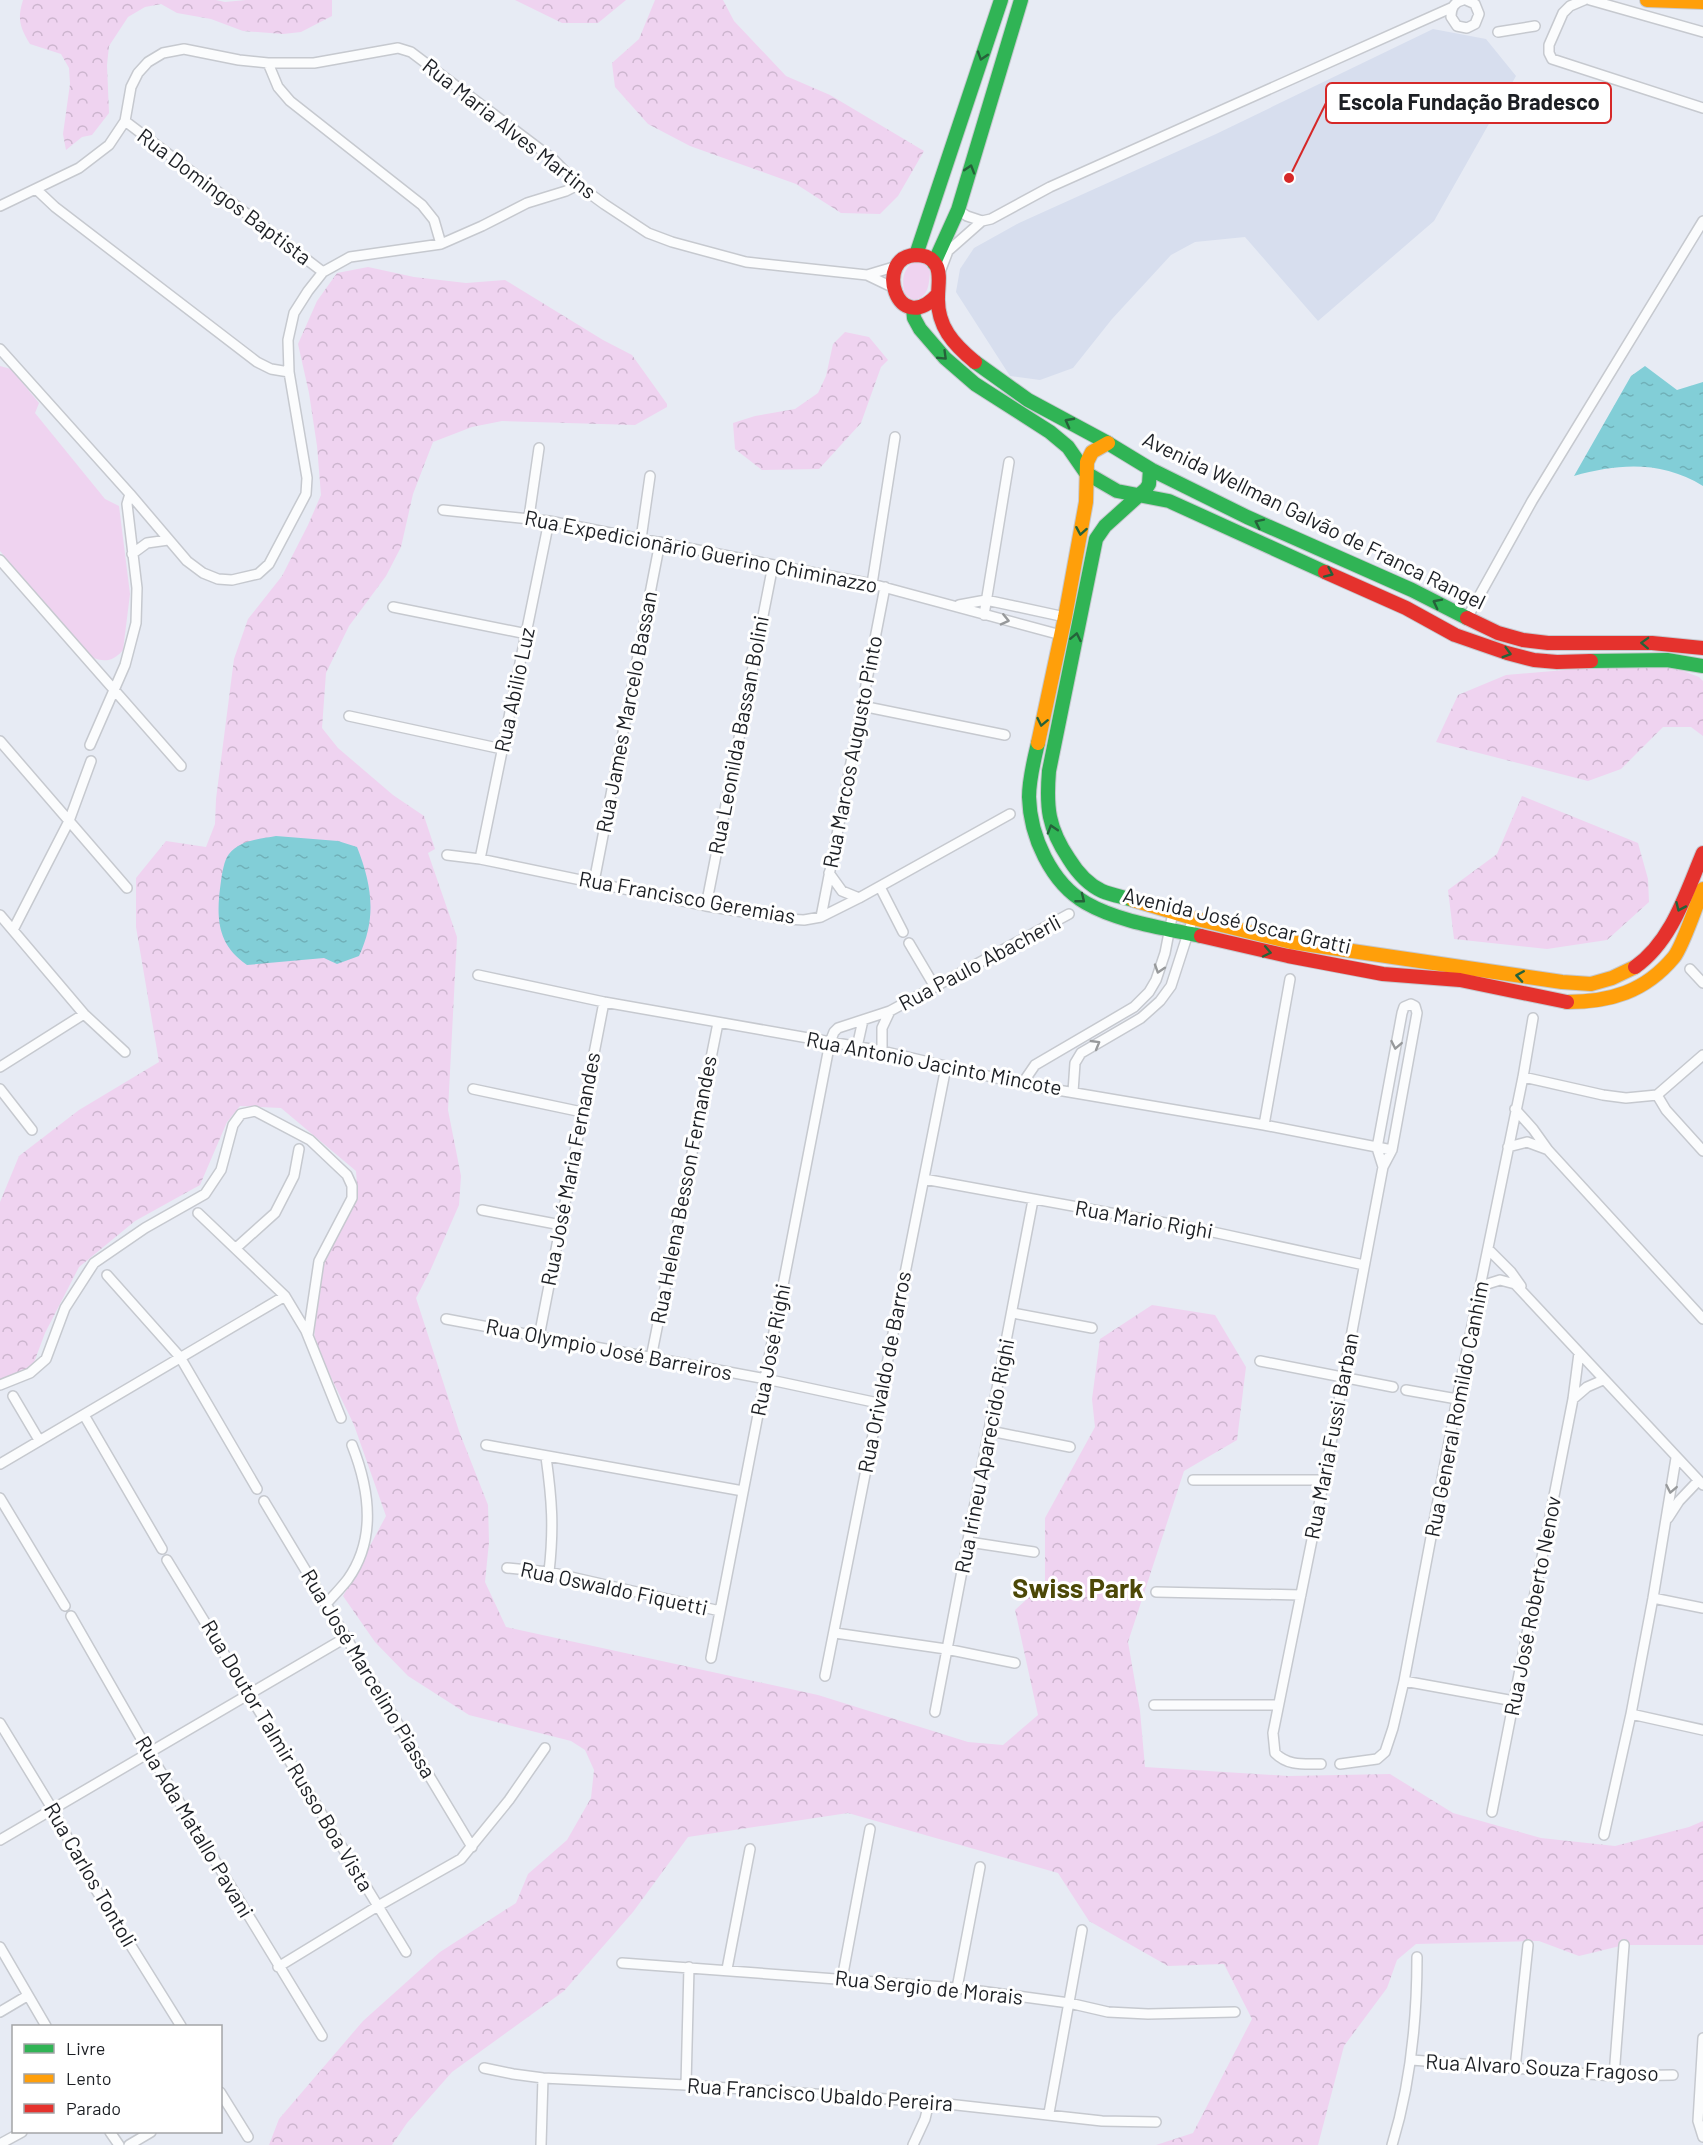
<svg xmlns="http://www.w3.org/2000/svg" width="1703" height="2145" viewBox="0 0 1703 2145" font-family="Barlow,sans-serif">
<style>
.built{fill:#d7deee}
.green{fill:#efd3f0}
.forest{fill:url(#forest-crowns)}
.water{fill:url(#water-ripples)}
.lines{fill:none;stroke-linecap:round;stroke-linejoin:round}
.street-casing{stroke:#c6c9cf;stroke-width:12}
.fast-casing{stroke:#c6c9cf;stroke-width:16}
.slow-casing{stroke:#c6c9cf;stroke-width:16}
.jam-casing{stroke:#c6c9cf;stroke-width:16}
.street{stroke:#fbfcfd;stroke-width:9}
.fast{stroke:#30b455;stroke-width:14}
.slow{stroke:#ff9f0a;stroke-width:14}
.jam{stroke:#e5322d;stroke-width:14}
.oneway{stroke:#25623a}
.oneway2{stroke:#97999b}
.labels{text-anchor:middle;stroke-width:6;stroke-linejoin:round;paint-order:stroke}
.street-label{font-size:21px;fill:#1c1f24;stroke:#fff}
.district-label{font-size:27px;font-weight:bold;fill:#4c4807;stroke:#fff}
.leader{fill:none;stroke:#d62828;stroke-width:2}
.callout-dot{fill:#d62828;stroke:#fff;stroke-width:2}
.callout{fill:#fff;stroke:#d62828;stroke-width:2}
.callout-label{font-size:22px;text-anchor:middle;font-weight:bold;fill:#1c1f24}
</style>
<defs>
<pattern id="forest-crowns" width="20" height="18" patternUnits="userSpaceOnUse" patternTransform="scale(1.5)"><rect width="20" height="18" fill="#efd3f0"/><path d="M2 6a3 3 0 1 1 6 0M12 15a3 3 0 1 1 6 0" fill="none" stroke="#ccb5ce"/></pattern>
<pattern id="water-ripples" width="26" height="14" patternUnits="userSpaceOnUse" patternTransform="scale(1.5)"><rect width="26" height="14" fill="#82ced7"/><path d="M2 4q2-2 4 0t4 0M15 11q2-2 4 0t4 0" fill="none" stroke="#70b0b8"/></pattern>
</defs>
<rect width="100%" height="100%" fill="#e7ebf4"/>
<path class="built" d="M 1433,29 L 1486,39 L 1516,76 L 1434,221 L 1318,321 L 1245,237 L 1195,242 L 1171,255 L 1112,319 L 1073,368 L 1040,380 L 1010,376 L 956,292 L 960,269 L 974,248 L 1019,223 L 1216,134 Z"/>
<path class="green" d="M 915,261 L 925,262 L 930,271 C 929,284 929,298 913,300 L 905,294 C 901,281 903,268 915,261 Z
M 0,366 L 11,369 L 39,403 L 35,413 L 105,499 L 119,506 L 130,594 L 123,650 C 114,661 104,663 92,657 L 0,551 Z"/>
<path class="forest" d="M 23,0 L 216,0 L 225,2 L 246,0 L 332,0 L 332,16 L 301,32 L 283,34 L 243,31 L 211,19 L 177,13 L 161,4 L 145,7 L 128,17 L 109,46 L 107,65 L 109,113 L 92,135 L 82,137 L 66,150 L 63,134 L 70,84 L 69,68 L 61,54 L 30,44 C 20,27 17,19 23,0 Z
M 515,0 L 626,0 L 598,23 L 562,23 Z
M 655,0 L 723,0 L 734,21 L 786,76 L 830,95 L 924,151 L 898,196 L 880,214 L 841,213 L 796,184 L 690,146 L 648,124 L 615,87 L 612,63 L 639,39 Z
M 368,267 L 414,277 L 466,283 L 505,280 L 603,340 L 632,355 L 667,404 L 667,407 L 635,425 L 502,421 L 472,427 L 433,442 L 413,494 L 401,547 L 386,576 L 349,626 L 326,673 L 322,728 L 338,748 L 393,795 L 424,816 L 435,849 L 428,853 L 457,937 L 448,1110 L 461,1176 L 459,1205 L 430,1271 L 416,1298 L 459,1431 L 488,1505 L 489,1542 L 485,1582 L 506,1627 L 818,1695 L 968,1742 L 1003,1745 L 1038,1715 L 1015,1610 L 1045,1583 L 1045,1518 L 1095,1427 L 1092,1399 L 1100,1339 L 1152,1305 L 1215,1315 L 1246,1367 L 1237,1440 L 1184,1471 L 1128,1642 L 1140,1711 L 1145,1767 L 1288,1776 L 1390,1774 L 1453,1813 L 1541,1838 L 1615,1846 L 1689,1827 L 1703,1821 L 1703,1945 L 1624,1945 L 1579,1956 L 1539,1941 L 1416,1944 L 1397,1960 L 1387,1988 L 1344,2046 L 1318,2145 L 1156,2145 L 1193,2133 L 1252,2019 L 1224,1964 L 1168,1966 L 1089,1921 L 1058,1873 L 848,1813 L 688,1837 L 633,1912 L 564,1991 L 452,2072 L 407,2123 L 392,2145 L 269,2145 L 279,2119 L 363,2021 L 440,1952 L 516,1903 L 528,1874 L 567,1840 L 591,1798 L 594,1770 L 585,1750 L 571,1741 L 469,1715 L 408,1676 L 375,1642 L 343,1596 L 386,1516 L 354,1425 L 314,1342 L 319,1261 L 358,1199 L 356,1171 L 281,1108 L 240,1106 L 227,1122 L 200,1185 L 135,1221 L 79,1267 L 45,1333 L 30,1373 L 0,1385 L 0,1202 L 19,1156 L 79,1110 L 159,1062 L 136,927 L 136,878 L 166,841 L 206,847 L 215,824 L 216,799 L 234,659 L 248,619 L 282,576 L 308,525 L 321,495 L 317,446 L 309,393 L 298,344 L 317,301 L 337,273 Z
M 845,332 L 869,337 L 888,360 L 881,367 L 861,423 L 819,469 L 762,470 L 735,449 L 733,423 L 755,416 L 795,409 L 818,393 L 826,376 L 833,344 Z
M 1659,662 L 1699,677 L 1703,681 L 1703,736 L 1691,727 L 1663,727 L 1621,769 L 1588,781 L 1436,742 L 1458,695 L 1506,675 Z
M 1522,796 L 1638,843 L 1648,879 L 1649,902 L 1607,940 L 1547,949 L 1454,939 L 1448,890 L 1497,854 Z"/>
<path class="water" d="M 1645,366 L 1677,390 L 1703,382 L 1703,486 C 1662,461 1620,463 1574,476 L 1631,376 Z
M 276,836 L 338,841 L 357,847 C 372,885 377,918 359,956 L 337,964 L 324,958 L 247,965 C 216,944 216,916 221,881 C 222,874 224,860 229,854 C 240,840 260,839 276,836 Z"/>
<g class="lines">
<g class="street-casing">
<path id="street" d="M 1463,0 C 1454,2 1451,8 1451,17 L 1457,26 L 1467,28 L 1475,24 L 1479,14 L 1475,4 L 1466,0
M 1584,0 L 1570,6 L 1563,13 L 1549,45 L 1549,53 L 1552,59 L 1703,108
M 1590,0 L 1703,32
M 1498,32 L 1535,26
M 268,63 L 278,87 L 290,101 L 422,205 L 434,220 L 441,244
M 125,121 L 323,272
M 37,190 L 55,207 L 257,362 L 271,369 L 289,372
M 0,206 L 79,168 L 109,145 L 125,121 L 131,87 L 138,73 L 148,62 L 163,53 L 184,49 L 239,60 L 268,63 L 314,63 L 398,48 L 411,52 L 553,159 L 578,185 L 604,204 L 648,233 L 672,242 L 746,262 L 867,275 L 892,287
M 958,210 L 967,216 L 982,221
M 940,272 L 948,251 L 982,221 L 991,219 L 1050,187 L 1453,7
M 867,275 L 897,266
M 0,349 L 130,494 L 187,561 L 203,573 L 218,579 L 232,580 L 258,574 L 269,564 L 306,494 L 307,478 L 289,372 L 288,340 L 294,313 L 308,291 L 323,272 L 350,257 L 441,244 L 482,226 L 527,203 L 566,191 L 578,185
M 443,510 L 549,521 L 872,584 L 1061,635
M 529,517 L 539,448
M 641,539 L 650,476
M 132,554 L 147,543 L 168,540
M 0,560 L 181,766
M 872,584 L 895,437
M 959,605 L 986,600 L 1065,617
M 393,607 L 527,634
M 984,615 L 1009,462
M 1467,618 L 1532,501 L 1703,221
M 862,706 L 1005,735
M 349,716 L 502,749
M 0,741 L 127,888
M 90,745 L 125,665 L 136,623 L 137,588 L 127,504 L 130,494
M 447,855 L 480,859 L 706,906 L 786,919 L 804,920 L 821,917 L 859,898 L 1010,814
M 480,859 L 549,521
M 829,873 L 842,891 L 859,898
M 594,882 L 660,542
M 880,887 L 903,932
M 706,906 L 773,565
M 0,915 L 84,1014 L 125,1052
M 821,917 L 885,587
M 13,930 L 69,821 L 91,761
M 909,943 L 935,987
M 1690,969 L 1703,983
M 478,975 L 604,1002 L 882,1051 L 1022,1084 L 1264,1125 L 1392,1150
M 857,1047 L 863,1020
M 882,1051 L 882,1028 L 890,1011
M 0,1067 L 84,1014
M 1523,1077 L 1603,1095 L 1626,1098 L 1657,1095 L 1703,1055
M 1022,1084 L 1035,1065 L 1134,1007 L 1149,992 L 1156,980 L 1165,953 L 1173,912
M 0,1089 L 32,1130
M 473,1089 L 582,1112
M 1073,1092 L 1075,1063 L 1081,1053 L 1141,1018 L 1160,1001 L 1171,986 L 1193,918
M 1657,1095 L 1666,1110 L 1703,1151
M 1515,1109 L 1533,1129 L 1548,1150 L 1703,1319
M 1264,1125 L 1290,979
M 1508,1147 L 1527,1142 L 1546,1149
M 924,1179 L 1199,1229 L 1364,1265
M 482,1210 L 561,1225
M 198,1213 L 285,1296 L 306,1331 L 341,1418
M 236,1248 L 275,1213 L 294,1176 L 299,1149
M 1489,1250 L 1511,1272 L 1521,1286
M 107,1275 L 180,1357 L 257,1489
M 1481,1286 L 1500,1280 L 1515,1284 L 1703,1485
M 1013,1313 L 1092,1328
M 446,1319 L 766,1379 L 878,1403
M 539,1337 L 604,1002
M 651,1358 L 718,1023
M 1260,1361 L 1393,1387
M 0,1385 L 30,1373 L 46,1359 L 65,1308 L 94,1263 L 145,1228 L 205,1194 L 221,1170 L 233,1125 L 241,1114 L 255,1111 L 310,1140 L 347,1175 L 352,1186 L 352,1198 L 319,1261 L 308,1335
M 1406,1390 L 1457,1399
M 13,1396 L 39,1440
M 1573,1399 L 1587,1387 L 1603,1380
M 84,1415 L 162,1549
M 990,1431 L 1070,1447
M 486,1445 L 743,1491
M 546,1457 C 552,1500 554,1528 549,1572
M 0,1464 L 285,1296
M 1193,1480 L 1324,1480
M 0,1498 L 65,1606
M 264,1501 L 472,1847
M 1668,1518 L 1679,1501 L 1698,1481
M 969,1542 L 1034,1552
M 167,1560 L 406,1952
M 507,1568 L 549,1572 L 720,1611
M 1156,1592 L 1301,1595
M 1653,1598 L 1703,1608
M 327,1603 C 334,1595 342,1587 348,1579 C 377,1538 369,1488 352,1445
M 71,1616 L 150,1754 L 322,2036
M 835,1633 L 946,1649 L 1015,1663
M 711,1658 L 830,1042 L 834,1032 L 838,1028 L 890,1011 L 1069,914
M 825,1676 L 946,1067
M 1404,1681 L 1514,1701
M 1154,1705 L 1278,1705
M 935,1712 L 1033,1200
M 1631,1714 L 1703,1730
M 0,1723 L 53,1810 L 90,1880 L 181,2026
M 1321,1764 C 1303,1764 1288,1766 1275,1753 L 1273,1733 L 1324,1480 L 1383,1167 L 1392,1150 L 1417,1013 L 1415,1006 L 1411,1004 L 1404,1007 L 1402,1013 L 1377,1148 L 1383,1167
M 1340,1764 L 1377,1759 L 1385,1752 L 1393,1728 L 1404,1681 L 1457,1399 L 1523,1077 L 1533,1018
M 1492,1812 L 1573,1399 L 1579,1353
M 1604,1835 L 1631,1714 L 1653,1598 L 1676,1458
M 0,1840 L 345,1638
M 0,1947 L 46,2026
M 622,1963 L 957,1988 L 1069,2003 L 1108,2012 L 1148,2014 L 1235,2012
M 278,1967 L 378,1906 L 461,1859 L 509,1800 L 545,1748
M 727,1969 L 750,1849
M 842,1979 L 870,1829
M 957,1988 L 980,1867
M 0,2012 L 27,1996
M 1703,2038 L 1698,2121 L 1703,2137
M 1412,2060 L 1614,2076 L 1673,2075
M 484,2068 L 513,2074 L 543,2078 L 686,2085 L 929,2102 L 1102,2121 L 1156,2122
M 1515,2068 L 1528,1945
M 1614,2076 L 1624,1945
M 686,2085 L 689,1967
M 220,2092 L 248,2137
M 1049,2113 L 1082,1930
M 110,2132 L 119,2145
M 0,2144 L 22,2132
M 129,2145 L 151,2132
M 541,2145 L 543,2078
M 913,2145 L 925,2119 L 929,2102
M 1392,2145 C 1411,2083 1417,2021 1417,1957"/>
</g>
<g class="fast-casing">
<path id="fast" d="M 916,255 L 1001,0
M 934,263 L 958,210 L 1021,0
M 913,308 L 914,318 L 920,329 L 945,358 L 975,384 L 1050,432 L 1068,447 L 1086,473 L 1117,491 L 1169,501 L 1325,572
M 975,362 L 1028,400 L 1106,442 L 1152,470 L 1247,517 L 1412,590 L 1467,618
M 1591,661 L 1667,660 L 1703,666
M 1038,743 C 1034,760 1029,779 1029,797 C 1030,836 1051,883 1086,903 C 1119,922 1164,928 1201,936
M 1133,900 C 1123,897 1111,895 1102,891 C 1087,884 1077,872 1069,859 C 1048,828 1046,807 1049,771 L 1096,539 L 1105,526 L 1146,489 L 1149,484 L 1150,469"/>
</g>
<g class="slow-casing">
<path id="slow" d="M 1647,0 L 1703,2
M 1038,743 L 1065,617 L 1086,502 L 1087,462 L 1092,452 L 1108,443
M 1133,900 L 1193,918 L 1291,942 L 1562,982 L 1591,984 L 1612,978 L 1635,967
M 1567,1002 C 1610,1002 1645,992 1674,957 C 1683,946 1696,905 1703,889"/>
</g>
<g class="jam-casing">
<path id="jam" d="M 938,294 C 897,340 873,256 916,255 C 924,255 932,258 936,265 C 941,274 938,286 938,297 C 937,326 953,344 975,362
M 1325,572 L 1406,608 L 1455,635 L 1507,653 L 1534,660 L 1557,662 L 1591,661
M 1467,618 L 1498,633 L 1523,640 L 1548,643 L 1652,643 L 1703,648
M 1201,936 L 1288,956 L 1383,974 L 1460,980 L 1567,1002
M 1635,967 C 1672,941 1686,893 1703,853"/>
</g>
<use href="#street" class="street"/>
<use href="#fast" class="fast"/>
<use href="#slow" class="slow"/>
<use href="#jam" class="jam"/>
</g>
<defs><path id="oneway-chevron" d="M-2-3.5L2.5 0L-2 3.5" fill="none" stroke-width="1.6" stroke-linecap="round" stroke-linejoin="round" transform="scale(1.5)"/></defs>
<g class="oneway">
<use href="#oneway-chevron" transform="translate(982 56) rotate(108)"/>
<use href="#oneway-chevron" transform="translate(970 169) rotate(-73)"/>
<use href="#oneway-chevron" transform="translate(943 356) rotate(44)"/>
<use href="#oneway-chevron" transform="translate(1069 422) rotate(-152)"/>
<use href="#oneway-chevron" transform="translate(1259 523) rotate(-154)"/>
<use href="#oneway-chevron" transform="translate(1081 531) rotate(100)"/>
<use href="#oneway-chevron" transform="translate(1329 573) rotate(24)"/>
<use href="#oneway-chevron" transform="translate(1437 603) rotate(-153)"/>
<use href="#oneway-chevron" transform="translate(1076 637) rotate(-78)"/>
<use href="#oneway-chevron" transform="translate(1645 643) rotate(-178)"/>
<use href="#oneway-chevron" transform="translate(1507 653) rotate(16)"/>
<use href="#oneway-chevron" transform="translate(1042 722) rotate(102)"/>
<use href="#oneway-chevron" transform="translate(1052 829) rotate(-107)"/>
<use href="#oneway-chevron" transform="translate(1081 899) rotate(38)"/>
<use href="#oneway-chevron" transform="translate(1680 907) rotate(114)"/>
<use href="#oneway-chevron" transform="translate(1267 952) rotate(12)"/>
<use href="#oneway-chevron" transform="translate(1520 976) rotate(-171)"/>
</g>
<g class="oneway2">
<use href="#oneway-chevron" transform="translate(1005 620) rotate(13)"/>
<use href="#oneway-chevron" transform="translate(1159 969) rotate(108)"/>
<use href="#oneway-chevron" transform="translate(1096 1044) rotate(-30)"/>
<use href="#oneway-chevron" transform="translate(1396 1045) rotate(101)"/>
<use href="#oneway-chevron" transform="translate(1671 1489) rotate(101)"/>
</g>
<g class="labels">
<g class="street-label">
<text transform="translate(509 129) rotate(38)" y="7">Rua Maria Alves Martins</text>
<text transform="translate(224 197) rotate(37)" y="7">Rua Domingos Baptista</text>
<text transform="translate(1314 521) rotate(26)" y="7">Avenida Wellman Galvão de Franca Rangel</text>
<text transform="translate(701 552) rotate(11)" y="7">Rua Expedicionãrio Guerino Chiminazzo</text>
<text transform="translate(515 690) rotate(-78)" y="7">Rua Abilio Luz</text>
<text transform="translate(627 712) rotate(-79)" y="7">Rua James Marcelo Bassan</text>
<text transform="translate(739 735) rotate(-79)" y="7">Rua Leonilda Bassan Bolini</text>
<text transform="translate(853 752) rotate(-79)" y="7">Rua Marcos Augusto Pinto</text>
<text transform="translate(687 898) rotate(10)" y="7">Rua Francisco Geremias</text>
<text transform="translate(1237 921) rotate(13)" y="7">Avenida José Oscar Gratti</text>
<text transform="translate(980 963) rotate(-28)" y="7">Rua Paulo Abacherli</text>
<text transform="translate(934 1064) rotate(11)" y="7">Rua Antonio Jacinto Mincote</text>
<text transform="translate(571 1169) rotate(-79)" y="7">Rua José Maria Fernandes</text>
<text transform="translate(684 1190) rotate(-79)" y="7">Rua Helena Besson Fernandes</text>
<text transform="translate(1144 1220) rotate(10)" y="7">Rua Mario Righi</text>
<text transform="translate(609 1350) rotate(11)" y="7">Rua Olympio José Barreiros</text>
<text transform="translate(771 1350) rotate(-79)" y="7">Rua José Righi</text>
<text transform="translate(885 1372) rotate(-79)" y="7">Rua Orivaldo de Barros</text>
<text transform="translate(1457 1409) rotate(-79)" y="7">Rua General Romildo Canhim</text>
<text transform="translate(1332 1436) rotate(-79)" y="7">Rua Maria Fussi Barban</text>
<text transform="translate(985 1456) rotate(-79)" y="7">Rua Irineu Aparecido Righi</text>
<text transform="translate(614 1589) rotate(12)" y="7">Rua Oswaldo Fiquetti</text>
<text transform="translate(1533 1606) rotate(-79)" y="7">Rua José Roberto Nenov</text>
<text transform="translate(368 1674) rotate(59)" y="7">Rua José Marcelino Piassa</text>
<text transform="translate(287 1756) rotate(59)" y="7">Rua Doutor Talmir Russo Boa Vista</text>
<text transform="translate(194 1827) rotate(59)" y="7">Rua Ada Matallo Pavani</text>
<text transform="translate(90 1875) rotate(60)" y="7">Rua Carlos Tontoli</text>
<text transform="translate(929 1988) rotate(6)" y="7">Rua Sergio de Morais</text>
<text transform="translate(1542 2068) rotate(3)" y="7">Rua Alvaro Souza Fragoso</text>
<text transform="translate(820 2095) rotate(4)" y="7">Rua Francisco Ubaldo Pereira</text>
</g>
<g class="district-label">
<text x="1078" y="1598">Swiss Park</text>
</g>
</g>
<path class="leader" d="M1289 178L1326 103"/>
<circle class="callout-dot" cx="1289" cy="178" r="6"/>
<rect class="callout" x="1326" y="83" width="285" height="40" rx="6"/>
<g class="callout-label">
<text x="1469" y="110">Escola Fundação Bradesco</text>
</g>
<rect x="12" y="2025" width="210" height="108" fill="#ffffff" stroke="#a4a5a7" stroke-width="1.5"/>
<rect x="24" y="2044" width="30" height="9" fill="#30b455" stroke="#a4a5a7" stroke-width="1.5"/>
<text x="66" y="2055" font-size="18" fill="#1c1f24">Livre</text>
<rect x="24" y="2074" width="30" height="9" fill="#ff9f0a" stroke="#a4a5a7" stroke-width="1.5"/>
<text x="66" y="2085" font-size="18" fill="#1c1f24">Lento</text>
<rect x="24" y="2104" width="30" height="9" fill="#e5322d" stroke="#a4a5a7" stroke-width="1.5"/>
<text x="66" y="2115" font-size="18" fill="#1c1f24">Parado</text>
</svg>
